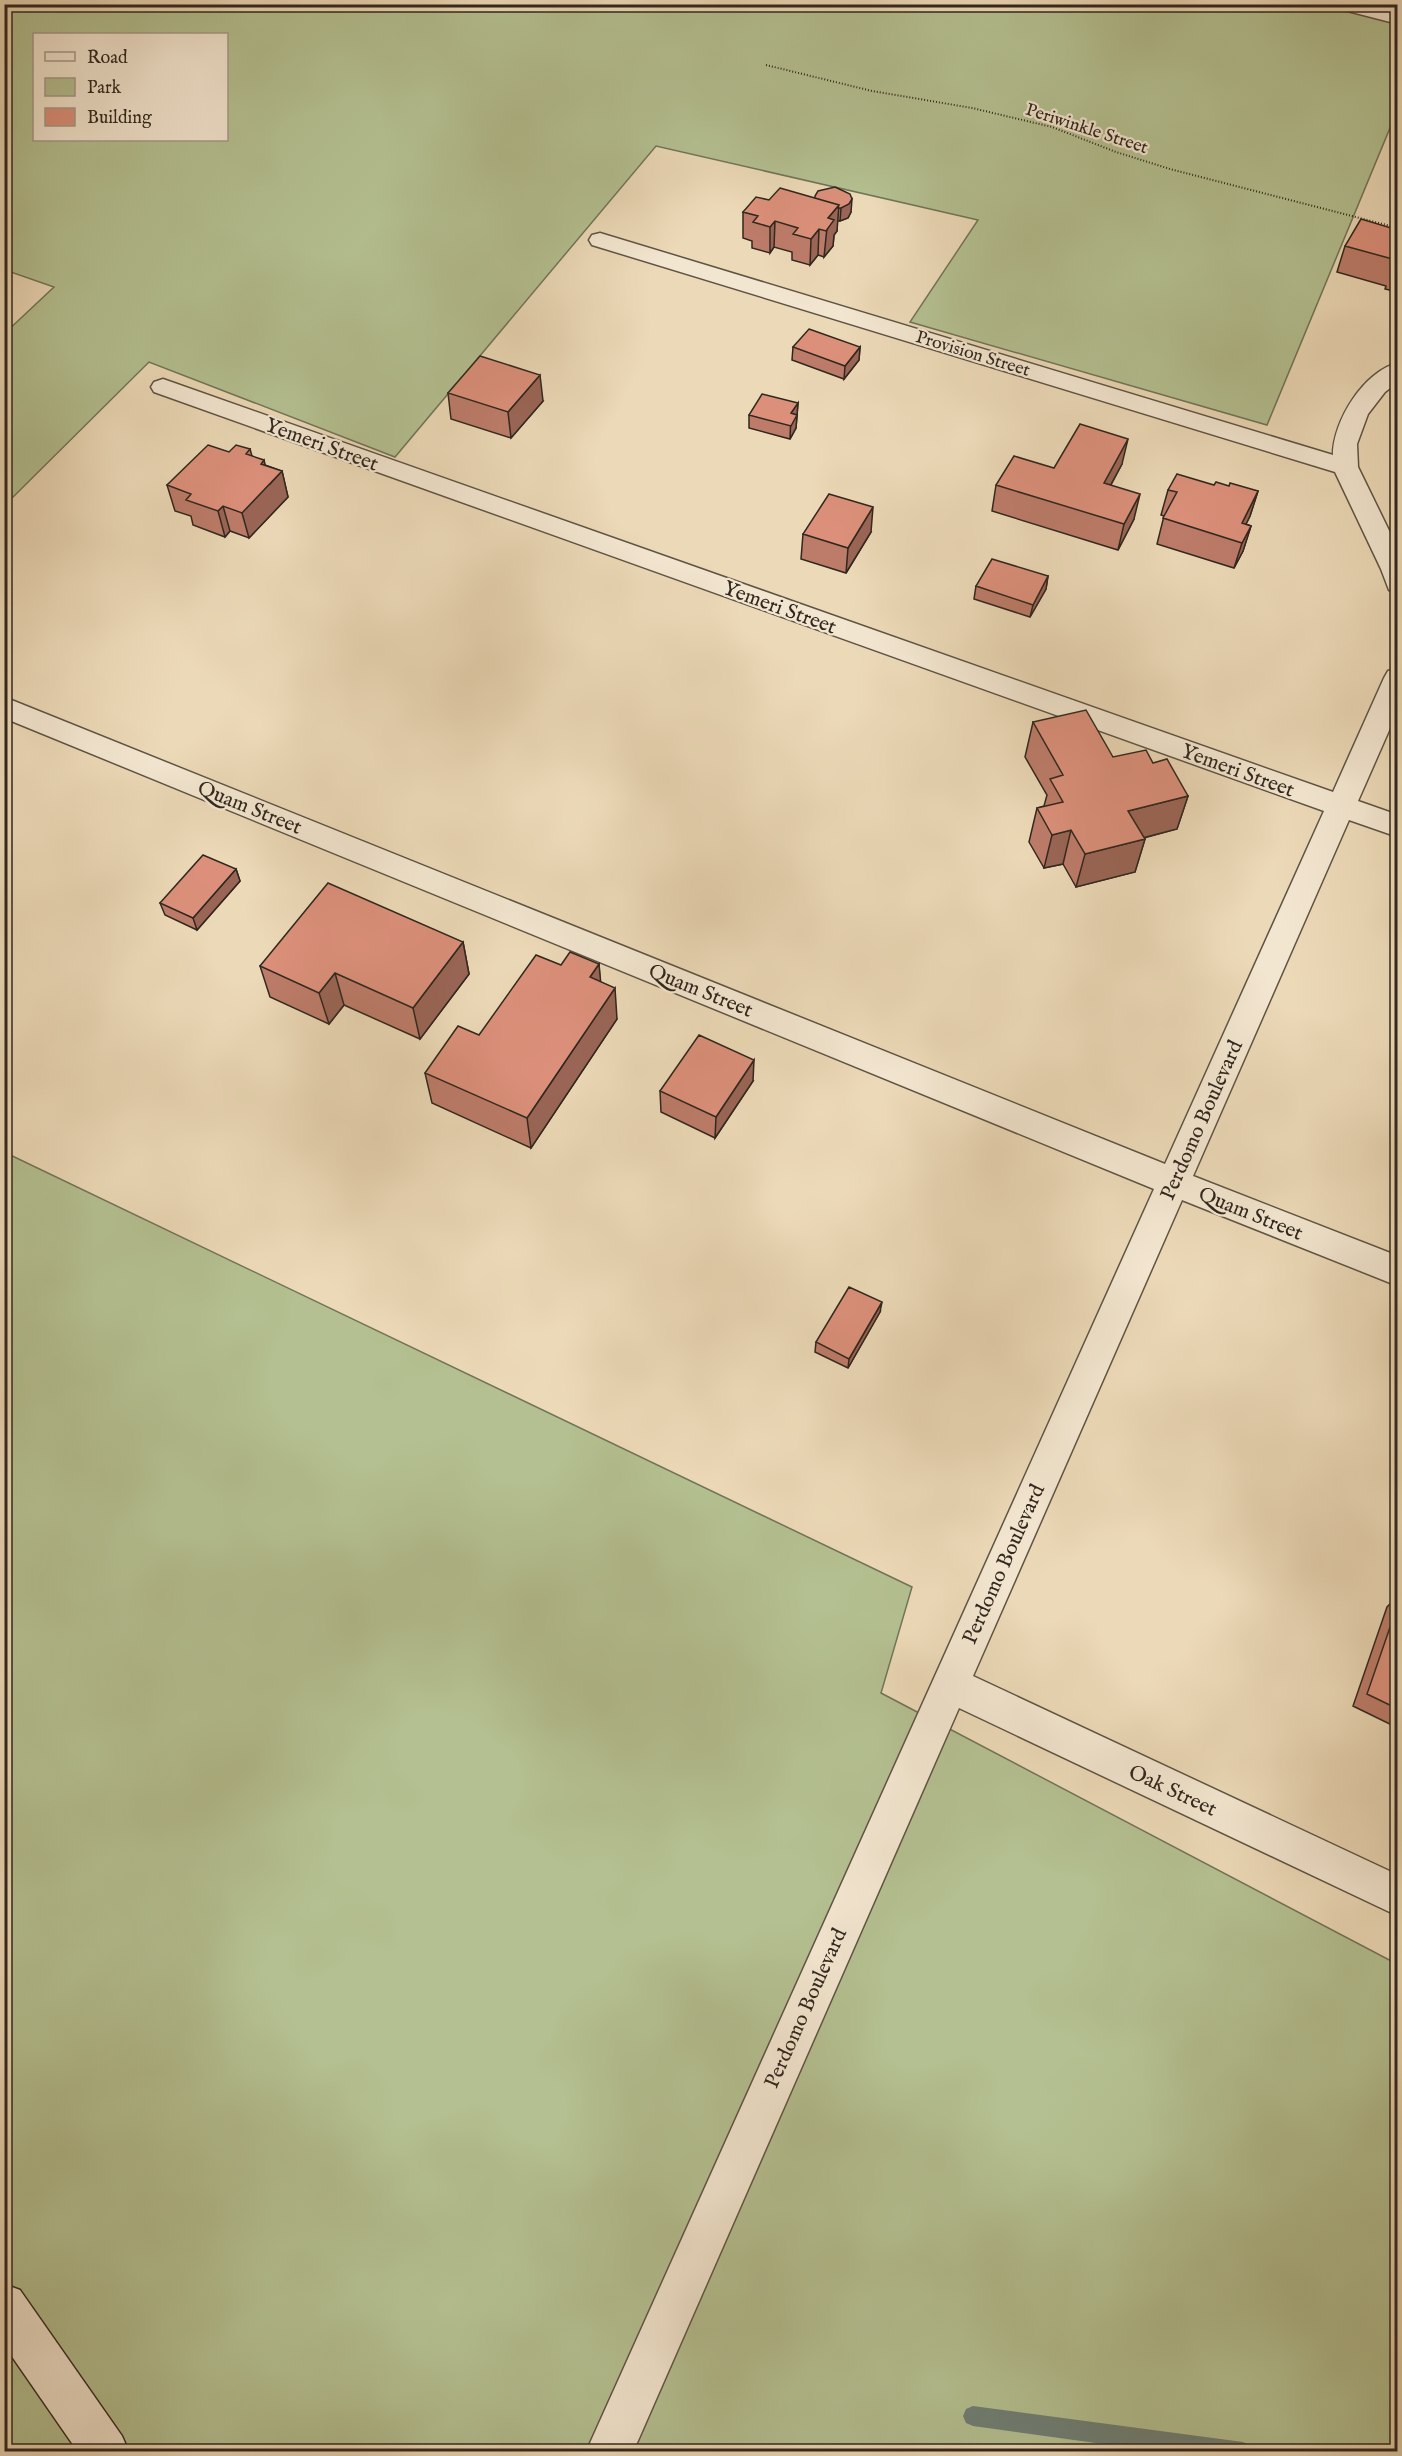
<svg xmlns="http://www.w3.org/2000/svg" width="1402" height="2456" viewBox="0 0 1402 2456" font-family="'IM FELL English',serif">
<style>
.green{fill:#b4c091;stroke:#727458;stroke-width:1.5;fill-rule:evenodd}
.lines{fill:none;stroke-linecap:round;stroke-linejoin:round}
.stream{fill:#6f7f76;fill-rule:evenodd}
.minor-casing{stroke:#5f5444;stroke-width:3}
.secondary-casing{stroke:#30271e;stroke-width:3}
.path{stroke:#30271e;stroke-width:2;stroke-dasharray:1 2;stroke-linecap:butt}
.minor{fill:#f3e6d0;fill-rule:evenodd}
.secondary{fill:#f3e6d0;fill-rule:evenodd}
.wall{fill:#bd7c6a;stroke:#30271e;stroke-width:1.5}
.shaded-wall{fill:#9a6556;stroke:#30271e;stroke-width:1.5}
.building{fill:#dc907b;stroke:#30271e;stroke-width:1.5}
.labels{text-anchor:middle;stroke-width:4.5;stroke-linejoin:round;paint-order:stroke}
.far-street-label{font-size:18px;fill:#30271e;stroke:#f3e6d0}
.street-label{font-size:21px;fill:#30271e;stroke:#f3e6d0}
</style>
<rect width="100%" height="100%" fill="#ecd9b7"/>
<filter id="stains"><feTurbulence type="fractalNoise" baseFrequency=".00333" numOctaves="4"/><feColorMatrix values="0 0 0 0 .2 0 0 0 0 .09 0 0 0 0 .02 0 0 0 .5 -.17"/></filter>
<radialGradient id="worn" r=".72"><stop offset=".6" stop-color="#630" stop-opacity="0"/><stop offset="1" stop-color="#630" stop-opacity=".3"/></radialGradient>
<path class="green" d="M 5,5 L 1397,5 L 1397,111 L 1267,425 L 910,322 L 978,220 L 656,146 L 395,457 L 149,362 L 5,505 L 5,333 L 54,287 L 5,270 ZM 34,34 L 226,34 L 226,140 L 34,140 Z
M 4,1152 L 912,1587 L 881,1693 L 1397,1964 L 1397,2451 L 5,2451 Z"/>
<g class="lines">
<path class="stream" d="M 973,2406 L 1243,2442 L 1250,2445 L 1253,2452 L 1161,2452 L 973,2426 L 966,2423 L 963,2416 L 966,2409 Z"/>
<g class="minor-casing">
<path id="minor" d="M 1333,4 L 1369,4 L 1398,12 L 1398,24 L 1336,8 Z
M 600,233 L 1333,455 C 1333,421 1364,371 1398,363 L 1398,382 L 1385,392 L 1368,414 L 1357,444 L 1358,467 L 1398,549 L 1398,593 L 1389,590 L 1381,569 L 1335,472 L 592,245 L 589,240 L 592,235 Z
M 163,379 L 1333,792 L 1384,678 L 1388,671 L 1398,668 L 1398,710 L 1358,801 L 1398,815 L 1398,837 L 1349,820 L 1193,1176 L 1398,1256 L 1398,1286 L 1182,1200 L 973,1676 L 1398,1875 L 1398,1916 L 959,1708 L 633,2452 L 586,2452 L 1154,1189 L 4,718 L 4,697 L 1165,1164 L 1324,811 L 154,392 L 151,387 L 154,382 Z"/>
</g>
<g class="secondary-casing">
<path id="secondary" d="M 4,2284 L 20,2290 L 122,2436 L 129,2452 L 78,2452 L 4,2345 Z"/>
</g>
<path class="path" d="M 766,65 L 872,91 L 972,108 L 1052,127 L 1116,152 L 1170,169 L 1398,228"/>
<use href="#minor" class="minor"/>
<use href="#secondary" class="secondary"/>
</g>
<path class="wall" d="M 815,198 L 851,212 L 848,218 L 840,221 L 837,221 L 837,231 L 834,235 L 833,246 L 824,257 L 818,255 L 810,265 L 792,260 L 792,252 L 774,247 L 770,253 L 752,248 L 752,241 L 743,238 L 743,212 L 769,200 Z
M 1398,230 L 1398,292 L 1385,289 L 1386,286 L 1337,272 L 1345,246 Z
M 793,347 L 860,347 L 859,360 L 844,379 L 792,360 Z
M 448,393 L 543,401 L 511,438 L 451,419 Z
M 798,403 L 796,428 L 790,439 L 749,428 L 749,415 Z
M 250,449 L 252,456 L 265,465 L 282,471 L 288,497 L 249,538 L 230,531 L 225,537 L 193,525 L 191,516 L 175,511 L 167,485 Z
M 1122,464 L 1111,485 L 1134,519 L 1118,550 L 992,511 L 996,485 L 1054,468 Z
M 1214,485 L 1229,486 L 1258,491 L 1250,516 L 1246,524 L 1251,526 L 1243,551 L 1234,568 L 1157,544 L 1164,516 L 1161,515 L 1168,490 Z
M 871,532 L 846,573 L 801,559 L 803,534 Z
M 1048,576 L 1046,589 L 1030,617 L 974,599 L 976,586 Z
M 1033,722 L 1113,757 L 1153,763 L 1188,796 L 1177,829 L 1144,838 L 1145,839 L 1135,872 L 1076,887 L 1063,864 L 1044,868 L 1029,842 L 1037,808 L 1044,806 L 1047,795 L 1025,757 Z
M 236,869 L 240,881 L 197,930 L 165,915 L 160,903 Z
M 463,942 L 469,974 L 420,1039 L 344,1005 L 329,1024 L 270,997 L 260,966 Z
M 599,964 L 600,981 L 617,1019 L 531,1148 L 432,1103 L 425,1073 L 479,1035 L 561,965 Z
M 753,1081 L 715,1138 L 661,1112 L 660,1091 Z
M 880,1312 L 848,1368 L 815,1352 L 816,1342 Z
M 1398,1596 L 1398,1728 L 1353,1706 L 1387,1607 Z"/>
<path class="shaded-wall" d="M 852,199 L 851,212 L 848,218 L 840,221 L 841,208 Z
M 839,205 L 837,231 L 834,235 L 833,246 L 824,257 L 828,218 Z
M 775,221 L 774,247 L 770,253 L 770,227 Z
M 819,229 L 818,255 L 810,265 L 811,239 Z
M 860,347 L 859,360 L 844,379 L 845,366 Z
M 540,375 L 543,401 L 511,438 L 508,412 Z
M 798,403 L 796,428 L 790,439 L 791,413 Z
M 1128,439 L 1122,464 L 1098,508 L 1104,483 Z
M 264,460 L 270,484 L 282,471 L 288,497 L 249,538 L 242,513 L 261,464 Z
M 1258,491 L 1250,516 L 1238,541 L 1242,523 Z
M 1140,494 L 1134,519 L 1118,550 L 1124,524 Z
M 223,506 L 230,531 L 225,537 L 218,511 Z
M 873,507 L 871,532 L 846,573 L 848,548 Z
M 1251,526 L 1243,551 L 1234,568 L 1242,543 Z
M 1048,576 L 1046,589 L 1030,617 L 1033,605 Z
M 1188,796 L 1177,829 L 1119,844 L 1128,811 Z
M 1071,830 L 1063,864 L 1044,868 L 1052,835 Z
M 1145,839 L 1135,872 L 1076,887 L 1085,854 Z
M 236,869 L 240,881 L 197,930 L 193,918 Z
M 463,942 L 469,974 L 420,1039 L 413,1008 Z
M 599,964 L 602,996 L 590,977 Z
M 335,973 L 344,1005 L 329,1024 L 319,993 Z
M 615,988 L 617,1019 L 531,1148 L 527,1118 Z
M 754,1060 L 753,1081 L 715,1138 L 716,1117 Z
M 882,1302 L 880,1312 L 848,1368 L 849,1359 Z"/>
<path class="building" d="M 835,187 L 850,194 L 852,199 L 849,204 L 841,208 L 838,208 L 839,205 L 815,198 L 815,196 L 818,191 Z
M 780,188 L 839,205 L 828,218 L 834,220 L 826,231 L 819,229 L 811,239 L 793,234 L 798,228 L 775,221 L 770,227 L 753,222 L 758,216 L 743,212 L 756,197 L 769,200 Z
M 1361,219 L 1398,230 L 1398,264 L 1394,263 L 1396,260 L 1345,246 Z
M 809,329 L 860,347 L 845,366 L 793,347 Z
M 480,356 L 540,375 L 508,412 L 448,393 Z
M 762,394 L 798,403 L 791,413 L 797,415 L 791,426 L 749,415 Z
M 1080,424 L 1128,439 L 1104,483 L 1140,494 L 1124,524 L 996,485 L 1014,456 L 1054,468 Z
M 208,445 L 229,452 L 236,445 L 250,449 L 246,454 L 264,460 L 261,464 L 282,471 L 242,513 L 223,506 L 218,511 L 186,500 L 191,494 L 167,485 Z
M 1177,474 L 1214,485 L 1216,482 L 1229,486 L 1230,483 L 1258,491 L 1242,523 L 1251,526 L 1242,543 L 1163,518 L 1177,492 L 1168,490 Z
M 829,494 L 873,507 L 848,548 L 803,534 Z
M 992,559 L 1048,576 L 1033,605 L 976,586 Z
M 1086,710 L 1113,757 L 1146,750 L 1153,763 L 1167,759 L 1188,796 L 1128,811 L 1145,839 L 1085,854 L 1071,830 L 1052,835 L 1037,808 L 1063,802 L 1050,779 L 1063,775 L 1033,722 Z
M 203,855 L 236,869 L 193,918 L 160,903 Z
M 328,883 L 463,942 L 413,1008 L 335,973 L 319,993 L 260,966 Z
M 570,952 L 599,964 L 590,977 L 615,988 L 527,1118 L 425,1073 L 458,1026 L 479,1035 L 536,955 L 561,965 Z
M 699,1035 L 754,1060 L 716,1117 L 660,1091 Z
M 849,1287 L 882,1302 L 849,1359 L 816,1342 Z
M 1398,1604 L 1398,1709 L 1367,1694 Z"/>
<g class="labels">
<g class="far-street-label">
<text transform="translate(1087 128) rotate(18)" y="6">Periwinkle Street</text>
<text transform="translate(973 353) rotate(17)" y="6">Provision Street</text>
</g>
<g class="street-label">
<text transform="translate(322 444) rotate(20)" y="7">Yemeri Street</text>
<text transform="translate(780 607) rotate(20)" y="7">Yemeri Street</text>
<text transform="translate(1238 770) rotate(20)" y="7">Yemeri Street</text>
<text transform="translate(250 807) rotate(22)" y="7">Quam Street</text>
<text transform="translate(701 990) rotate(22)" y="7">Quam Street</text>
<text transform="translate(1201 1120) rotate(-66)" y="7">Perdomo Boulevard</text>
<text transform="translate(1251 1213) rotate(22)" y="7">Quam Street</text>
<text transform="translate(1003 1564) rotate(-66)" y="7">Perdomo Boulevard</text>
<text transform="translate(1173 1790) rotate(25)" y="7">Oak Street</text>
<text transform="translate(805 2008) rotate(-66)" y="7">Perdomo Boulevard</text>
</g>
</g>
<rect width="1402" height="2456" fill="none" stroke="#ecd9b7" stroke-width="24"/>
<rect x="6" y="6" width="1390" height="2444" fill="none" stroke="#30271e" stroke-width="3"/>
<rect x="12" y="12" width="1378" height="2432" fill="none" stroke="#30271e" stroke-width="1.5"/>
<rect x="33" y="33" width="195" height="108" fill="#f3e6d0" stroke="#a59a89" stroke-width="1.5"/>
<rect x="45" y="52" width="30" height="9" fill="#f3e6d0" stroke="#a59a89" stroke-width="1.5"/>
<text x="87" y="63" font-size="18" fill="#30271e">Road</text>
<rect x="45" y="78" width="30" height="18" fill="#b4c091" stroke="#a59a89" stroke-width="1.5"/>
<text x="87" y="93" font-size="18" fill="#30271e">Park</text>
<rect x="45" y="108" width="30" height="18" fill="#dc907b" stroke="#a59a89" stroke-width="1.5"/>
<text x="87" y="123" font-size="18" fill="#30271e">Building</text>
<rect width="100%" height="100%" filter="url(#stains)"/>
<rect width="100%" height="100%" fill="url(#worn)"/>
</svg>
